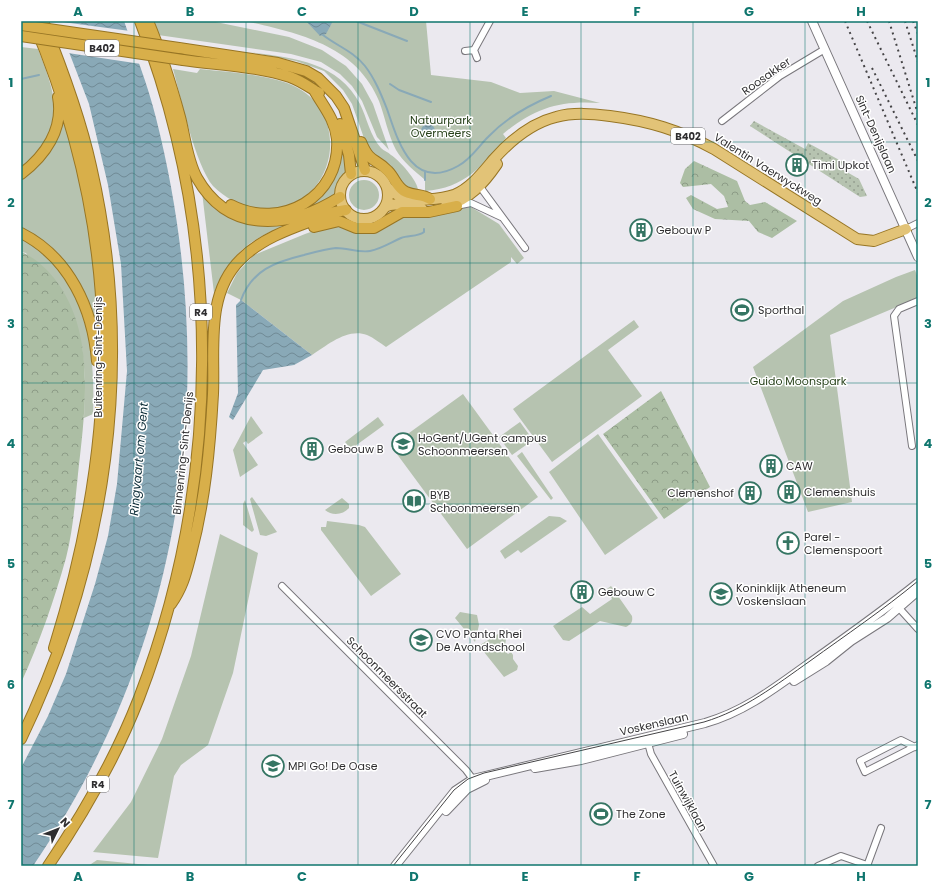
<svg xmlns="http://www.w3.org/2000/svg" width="939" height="887" viewBox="0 0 939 887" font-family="Poppins,sans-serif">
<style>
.green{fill:#b6c3b0}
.forest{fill:url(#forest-crowns)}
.garden{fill:url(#garden-dots)}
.water{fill:url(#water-waves)}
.pier{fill:#ebe9ef}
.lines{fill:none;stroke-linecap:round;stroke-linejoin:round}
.stream{stroke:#89a9b7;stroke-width:2}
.minor-casing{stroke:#79777c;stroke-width:8}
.tertiary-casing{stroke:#79777c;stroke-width:10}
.primary-casing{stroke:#977524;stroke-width:12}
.trunk-casing{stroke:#977524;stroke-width:12}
.minor{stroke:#fff;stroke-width:6}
.tertiary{stroke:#fff;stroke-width:8}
.primary{stroke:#e2c377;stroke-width:10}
.trunk{stroke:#d8af4a;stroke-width:10}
.tram{stroke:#454446;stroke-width:1}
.rail{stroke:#454446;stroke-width:2;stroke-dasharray:2 4;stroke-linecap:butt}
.trunk-bridge-casing{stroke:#977524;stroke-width:12;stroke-linecap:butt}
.trunk-bridge{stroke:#d8af4a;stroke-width:10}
.grid{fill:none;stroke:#0f766e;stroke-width:1;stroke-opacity:0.55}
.labels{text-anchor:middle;stroke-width:3;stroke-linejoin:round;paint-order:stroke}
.shield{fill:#fff;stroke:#6d6d6e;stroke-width:1}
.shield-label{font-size:10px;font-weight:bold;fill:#2f2e30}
.street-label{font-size:11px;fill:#2f2e30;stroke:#fff}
.park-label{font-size:11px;fill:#28421b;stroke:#fff}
.poi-label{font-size:11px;fill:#2f2e30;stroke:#fff;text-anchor:start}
.water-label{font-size:12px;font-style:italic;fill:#0e2e39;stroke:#fff}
.neatline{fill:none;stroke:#0f766e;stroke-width:1.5}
.grid-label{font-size:13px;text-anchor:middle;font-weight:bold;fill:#0f766e}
</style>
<defs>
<pattern id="forest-crowns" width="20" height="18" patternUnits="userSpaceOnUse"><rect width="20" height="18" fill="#acbea4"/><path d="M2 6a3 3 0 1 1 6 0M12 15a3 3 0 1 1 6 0" fill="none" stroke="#8c9b86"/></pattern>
<pattern id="garden-dots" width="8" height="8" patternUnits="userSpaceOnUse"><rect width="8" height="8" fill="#b6c3b0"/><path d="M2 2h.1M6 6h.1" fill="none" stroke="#949f90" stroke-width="1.8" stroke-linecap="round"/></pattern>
<pattern id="water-waves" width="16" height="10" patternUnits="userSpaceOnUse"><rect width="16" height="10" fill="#89a9b7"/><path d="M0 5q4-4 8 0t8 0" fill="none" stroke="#708a95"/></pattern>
</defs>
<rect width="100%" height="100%" fill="#ebe9ef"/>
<path class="green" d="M 153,21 L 211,21 L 289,37 L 322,50 L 346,66 L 362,84 L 373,104 L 389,150 L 377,137 L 362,101 L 352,86 L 340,74 L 321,62 L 291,54 L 158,35 Z
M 245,21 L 426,21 L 431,75 L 491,82 L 520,93 L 554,91 L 600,103 C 560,100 534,108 503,134 L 506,138 C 482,166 465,188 425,191 L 425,180 C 416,172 402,161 396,150 C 388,135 385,117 379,101 C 356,45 298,33 245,21 Z
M 21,47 L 38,49 C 51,84 67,118 39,152 C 34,158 27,164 21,169 Z
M 249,52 C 292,58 338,61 360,104 C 367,118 370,136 381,148 C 384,151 388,152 391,155 C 399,160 419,182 418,191 L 403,185 L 374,156 L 365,141 L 352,104 L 343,90 L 324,71 L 296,61 Z
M 173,69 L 197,73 L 200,69 C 229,72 260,74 287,83 C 359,109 336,220 255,208 C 239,205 225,198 213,186 C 195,164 181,98 173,69 Z
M 62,110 L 81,183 L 96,279 L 99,343 L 83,292 L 21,228 L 21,179 L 33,171 L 46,156 Z
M 337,126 L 348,173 L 339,183 L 337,196 L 297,213 L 265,217 L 326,188 Z
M349 195a15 15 0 1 1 30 0a15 15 0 1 1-30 0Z
M 202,192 L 211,203 L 297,219 L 298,222 C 255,235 231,250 214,293 Z
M 471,207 L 499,224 L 524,258 L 517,264 L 511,257 L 511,262 L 386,347 C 380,343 374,338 367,335 C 347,328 328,345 312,355 L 241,300 L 227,293 L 237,273 L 254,255 L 305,234 L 330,225 L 339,224 L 355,231 L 393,219 Z
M 21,237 C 28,242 35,246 41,251 C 90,291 95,356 93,414 L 84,418 L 85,377 L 82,347 L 26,253 L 21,252 Z
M 915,270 L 918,278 L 918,298 L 830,335 L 852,502 L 808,512 L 753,367 L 843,301 L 896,277 Z
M 634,320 L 639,327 L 608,350 L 642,396 L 552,462 L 513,409 Z
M 463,394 L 538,497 L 467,549 L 391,446 Z
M 251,416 L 263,433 L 248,444 L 246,441 L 243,443 L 258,465 L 240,477 L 233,450 Z
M 378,417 L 384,425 L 351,449 L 345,442 Z
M 520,422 L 533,440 L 512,455 L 499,437 Z
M 598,434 L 658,518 L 605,555 L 549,472 Z
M 522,452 L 553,498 L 551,500 L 517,456 Z
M 252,497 L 277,532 L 266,536 L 260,535 L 250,499 Z
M 342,498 L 349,504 L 349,508 C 343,515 332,516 325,510 Z
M 245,500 L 254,530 L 252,532 L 243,525 L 243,504 Z
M 549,516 L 560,517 L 567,521 L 521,553 L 518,550 L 505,559 L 500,551 Z
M 327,521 L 359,525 L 365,527 L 401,574 L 371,596 L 321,530 L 321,527 L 326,527 Z
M 220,534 L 258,553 L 233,673 L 208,745 L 181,765 L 174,776 L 158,858 L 93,852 L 131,802 L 162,739 L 191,656 Z
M 611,586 L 632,616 C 633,622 631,624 626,627 L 600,621 L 569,641 L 563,640 L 553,626 L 582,607 L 590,614 L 612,599 L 607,589 Z
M 460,612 L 477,615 L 479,625 L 475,642 L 455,618 Z
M 499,630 L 507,632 L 505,646 L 508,649 L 506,652 L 508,654 L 511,652 L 513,655 L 513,659 L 518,666 L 517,670 L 504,677 L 480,647 L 480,645 L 498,634 Z
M 97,860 L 158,866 L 88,866 Z"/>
<path class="forest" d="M 694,161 L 737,181 L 745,201 L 750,205 L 765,202 L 797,221 L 772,238 L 758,232 L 749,221 L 715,219 L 693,209 L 686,198 L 691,195 L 717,209 L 728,207 L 724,196 L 711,184 L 683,187 L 680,183 L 685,169 Z
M 21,252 C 33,256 46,268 54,278 C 97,332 85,410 78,474 C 75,502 73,531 66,558 C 54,601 39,643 21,683 Z
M 661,391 L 710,487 L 664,519 L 603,434 Z"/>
<path class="garden" d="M 754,121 L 805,149 L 808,143 L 843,162 L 840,168 L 859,179 L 867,196 L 860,197 L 750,126 Z"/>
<path class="water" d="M 57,21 L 124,21 C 135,53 148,85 156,118 C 222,380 186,641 33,866 L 21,866 L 21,768 L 48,716 L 66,674 L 95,584 L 108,536 L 117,484 L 127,371 L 121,264 L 108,185 L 89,104 Z
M 306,21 L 333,21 L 326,34 L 320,36 Z
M421 131a7 7 0 1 1 14 0a7 7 0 1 1-14 0Z
M 241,300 L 312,355 L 294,365 L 263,370 L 233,420 L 229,417 L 238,393 L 236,305 Z"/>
<path class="pier" d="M 55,21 L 130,31 L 141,64 L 68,53 Z"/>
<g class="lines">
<path class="stream" d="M 356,21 L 407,41
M 323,35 C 337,46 353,51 365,66 C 375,79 381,94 387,109 C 398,141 412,192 458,166 C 471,159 478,147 488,137 C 506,118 527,106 551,96
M 21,79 L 39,75
M 390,84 L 399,90 L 431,102
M 425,180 L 425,172
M 241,300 C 252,270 275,262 304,255 C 315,252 325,249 336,248 C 348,248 359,253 370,251 C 381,249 390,243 401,238 C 408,235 418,237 424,232 L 424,229"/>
<g class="minor-casing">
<path id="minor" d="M 474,50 L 477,58
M 465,51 L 474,50 L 490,21
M 722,121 L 780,76 L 825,49
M 478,184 L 525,248
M 456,206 L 471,203 L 501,217
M 906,229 L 918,223
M 912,446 L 894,316 L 899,309 L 918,301
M 282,586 L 466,770 L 475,782
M 899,608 L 918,629
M 648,743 L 651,754 L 714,866
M 915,747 L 901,740 L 860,761 L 865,772 L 918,745
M 818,866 L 841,856 L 867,865
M 867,866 L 881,828"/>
</g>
<g class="tertiary-casing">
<path id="tertiary" d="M 812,21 L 918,257
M 794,681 L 826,661 L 851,641 L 887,618 L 918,591
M 535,768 L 581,760 L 683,734
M 446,811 L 467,789 L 485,780
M 395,866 L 455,791 L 473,779 L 705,723 C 744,712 775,688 807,665 C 845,638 882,612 918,583"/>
</g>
<g class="primary-casing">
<path id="primary" d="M340 195a24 24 0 1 1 48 0a24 24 0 1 1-48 0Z
M 388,188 C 397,197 408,200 421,200 C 432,199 443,199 454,195 C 471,188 483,172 494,159 C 511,140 532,123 556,117 C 574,112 593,114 610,116 C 649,121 679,130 714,149 L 857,239 L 874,241 L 906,229
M 446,206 C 469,200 484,183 497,164
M 385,207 C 395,201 411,208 422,209"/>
</g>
<g class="trunk-casing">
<path id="trunk" d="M 33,21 C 123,233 122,430 54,648
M 148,21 C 161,52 171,84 180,117 C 185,136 187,160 197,178 C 230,236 291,228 340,197
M 179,48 L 278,63 L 306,71 L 318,78 L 336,96 L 344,108 L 365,170
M 183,60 C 218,65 256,66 290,77 C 301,81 309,87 319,93
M 340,124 L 349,155 L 351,174
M 361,142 C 370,164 375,157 388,171 C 395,178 397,188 406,192 C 415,196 423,194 430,199
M 21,174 C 45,156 64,129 58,97
M 231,205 C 281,231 341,197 337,139 C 335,119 323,106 314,90
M 314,227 L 339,221 L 356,228 L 374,228 L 402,212 L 429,212 L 457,206
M 21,233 C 69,257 93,309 97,361
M 171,604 C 183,587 186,573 191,554 C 205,501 210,448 213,394 C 215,349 205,294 241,259 C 266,234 303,225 335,212 L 346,210
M 21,739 C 107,560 136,362 91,166 C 80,116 62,68 43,21
M 48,866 C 84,813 116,757 139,698 C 222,482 224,237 140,21"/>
</g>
<use href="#minor" class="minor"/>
<use href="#tertiary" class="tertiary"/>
<use href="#primary" class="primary"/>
<use href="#trunk" class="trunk"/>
<path class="tram" d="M 393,866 L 454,790 L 468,779 L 484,773 L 704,722 C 744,710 776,685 810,661 C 846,635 883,610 918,581"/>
<path class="rail" d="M 845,21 L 918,193
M 867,21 L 918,125
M 889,21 L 918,114
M 905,21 L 918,62
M 913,21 L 918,34
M 872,68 L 918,161"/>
<g class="trunk-bridge-casing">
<path id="trunk-bridge" d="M 21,25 L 179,48
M 21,36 L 183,60"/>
</g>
<use href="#trunk-bridge" class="trunk-bridge"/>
</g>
<path class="grid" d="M 134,21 L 134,866M 246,21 L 246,866M 358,21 L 358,866M 470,21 L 470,866M 581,21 L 581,866M 693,21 L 693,866M 805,21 L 805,866M 21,142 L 918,142M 21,263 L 918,263M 21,383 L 918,383M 21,504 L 918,504M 21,624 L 918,624M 21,745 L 918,745"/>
<defs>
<g id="building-ring" transform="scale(1.15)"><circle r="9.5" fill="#fff" stroke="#357563" stroke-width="1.5"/><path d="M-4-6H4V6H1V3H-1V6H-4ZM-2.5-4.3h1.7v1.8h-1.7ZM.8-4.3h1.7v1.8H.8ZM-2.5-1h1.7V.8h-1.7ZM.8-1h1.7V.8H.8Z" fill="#357563"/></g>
<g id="stadium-ring" transform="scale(1.15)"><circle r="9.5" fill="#fff" stroke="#357563" stroke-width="1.5"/><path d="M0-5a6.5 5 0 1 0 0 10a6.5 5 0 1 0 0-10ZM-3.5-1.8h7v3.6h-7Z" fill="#357563"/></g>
<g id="university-ring" transform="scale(1.15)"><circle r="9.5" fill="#fff" stroke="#357563" stroke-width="1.5"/><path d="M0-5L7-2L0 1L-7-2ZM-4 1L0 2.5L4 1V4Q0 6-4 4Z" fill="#357563"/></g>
<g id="library-ring" transform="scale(1.15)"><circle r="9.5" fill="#fff" stroke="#357563" stroke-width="1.5"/><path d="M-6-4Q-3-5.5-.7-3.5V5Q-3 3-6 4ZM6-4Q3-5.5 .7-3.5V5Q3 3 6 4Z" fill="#357563"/></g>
<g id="church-ring" transform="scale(1.15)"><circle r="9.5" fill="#fff" stroke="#357563" stroke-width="1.5"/><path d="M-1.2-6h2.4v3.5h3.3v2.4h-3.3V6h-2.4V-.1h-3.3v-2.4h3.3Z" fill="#357563"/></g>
<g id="school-ring" transform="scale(1.15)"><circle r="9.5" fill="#fff" stroke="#357563" stroke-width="1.5"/><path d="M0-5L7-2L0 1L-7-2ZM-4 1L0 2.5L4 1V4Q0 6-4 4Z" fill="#357563"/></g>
</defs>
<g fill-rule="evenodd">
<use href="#building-ring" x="797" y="165"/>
<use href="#building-ring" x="641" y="230"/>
<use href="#stadium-ring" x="742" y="310"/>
<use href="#university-ring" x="403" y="444"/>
<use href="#building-ring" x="312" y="449"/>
<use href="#building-ring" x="771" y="466"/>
<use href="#building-ring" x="789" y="492"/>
<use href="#building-ring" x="750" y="493"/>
<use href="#library-ring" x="414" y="501"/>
<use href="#church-ring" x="788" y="543"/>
<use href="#building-ring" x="582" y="592"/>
<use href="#school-ring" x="721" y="594"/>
<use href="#school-ring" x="421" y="640"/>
<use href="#school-ring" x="273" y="766"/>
<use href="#stadium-ring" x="601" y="814"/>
</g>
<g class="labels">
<g class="shield">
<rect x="85" y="40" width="34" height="16" rx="3"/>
<rect x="671" y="128" width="34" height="16" rx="3"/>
<rect x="190" y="304" width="22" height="16" rx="3"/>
<rect x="87" y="776" width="22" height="16" rx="3"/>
</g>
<g class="shield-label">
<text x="102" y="52">B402</text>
<text x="688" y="140">B402</text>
<text x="201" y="316">R4</text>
<text x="98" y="788">R4</text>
</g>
<g class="street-label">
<text transform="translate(766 76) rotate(-35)" y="4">Roosakker</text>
<text transform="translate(876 134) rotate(66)" y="4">Sint-Denijslaan</text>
<text transform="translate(768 169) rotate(32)" y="4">Valentin Vaerwyckweg</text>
<text transform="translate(98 357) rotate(-90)" y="4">Buitenring-Sint-Denijs</text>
<text transform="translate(183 453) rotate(-84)" y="4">Binnenring-Sint-Denijs</text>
<text transform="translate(387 677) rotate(45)" y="4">Schoonmeersstraat</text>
<text transform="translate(654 724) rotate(-13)" y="4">Voskenslaan</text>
<text transform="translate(688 801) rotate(61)" y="4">Tuinwijklaan</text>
</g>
<g class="park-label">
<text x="441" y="124">Natuurpark<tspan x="441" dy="13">Overmeers</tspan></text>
<text x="798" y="385">Guido Moonspark</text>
</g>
<g class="poi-label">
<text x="812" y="169">Timi Upkot</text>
<text x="656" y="234">Gebouw P</text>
<text x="758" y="314">Sporthal</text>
<text x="418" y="442">HoGent/UGent campus<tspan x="418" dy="13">Schoonmeersen</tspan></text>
<text x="328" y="453">Gebouw B</text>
<text x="786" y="470">CAW</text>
<text x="804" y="496">Clemenshuis</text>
<text x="734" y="497" text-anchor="end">Clemenshof</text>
<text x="430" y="499">BYB<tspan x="430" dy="13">Schoonmeersen</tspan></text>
<text x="804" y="541">Parel -<tspan x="804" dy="13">Clemenspoort</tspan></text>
<text x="736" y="592">Koninklijk Atheneum<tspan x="736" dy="13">Voskenslaan</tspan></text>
<text x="598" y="596">Gebouw C</text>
<text x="436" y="638">CVO Panta Rhei<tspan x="436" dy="13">De Avondschool</tspan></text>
<text x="288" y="770">MPI Go! De Oase</text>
<text x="616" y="818">The Zone</text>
</g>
<g class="water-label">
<text transform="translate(139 459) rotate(-85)" y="4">Ringvaart om Gent</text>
</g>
</g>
<rect width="939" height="887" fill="none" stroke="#ffffff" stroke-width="44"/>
<g transform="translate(58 829) rotate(47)" stroke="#ffffff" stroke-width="3" paint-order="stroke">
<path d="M0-3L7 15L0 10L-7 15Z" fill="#2f2e30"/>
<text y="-6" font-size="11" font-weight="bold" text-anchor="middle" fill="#2f2e30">N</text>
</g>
<rect x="22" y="22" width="895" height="843" class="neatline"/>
<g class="grid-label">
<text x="78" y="16">A</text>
<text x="190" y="16">B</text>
<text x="302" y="16">C</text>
<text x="414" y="16">D</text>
<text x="525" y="16">E</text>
<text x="637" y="16">F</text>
<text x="749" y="16">G</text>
<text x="861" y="16">H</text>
<text x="11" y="87">1</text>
<text x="928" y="87">1</text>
<text x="11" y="207">2</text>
<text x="928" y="207">2</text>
<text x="11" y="328">3</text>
<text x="928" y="328">3</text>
<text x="11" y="448">4</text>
<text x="928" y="448">4</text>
<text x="11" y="568">5</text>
<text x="928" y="568">5</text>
<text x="11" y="689">6</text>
<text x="928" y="689">6</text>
<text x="11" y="809">7</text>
<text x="928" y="809">7</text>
<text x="78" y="881">A</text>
<text x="190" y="881">B</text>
<text x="302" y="881">C</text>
<text x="414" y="881">D</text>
<text x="525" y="881">E</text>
<text x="637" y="881">F</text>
<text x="749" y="881">G</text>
<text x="861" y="881">H</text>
</g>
</svg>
